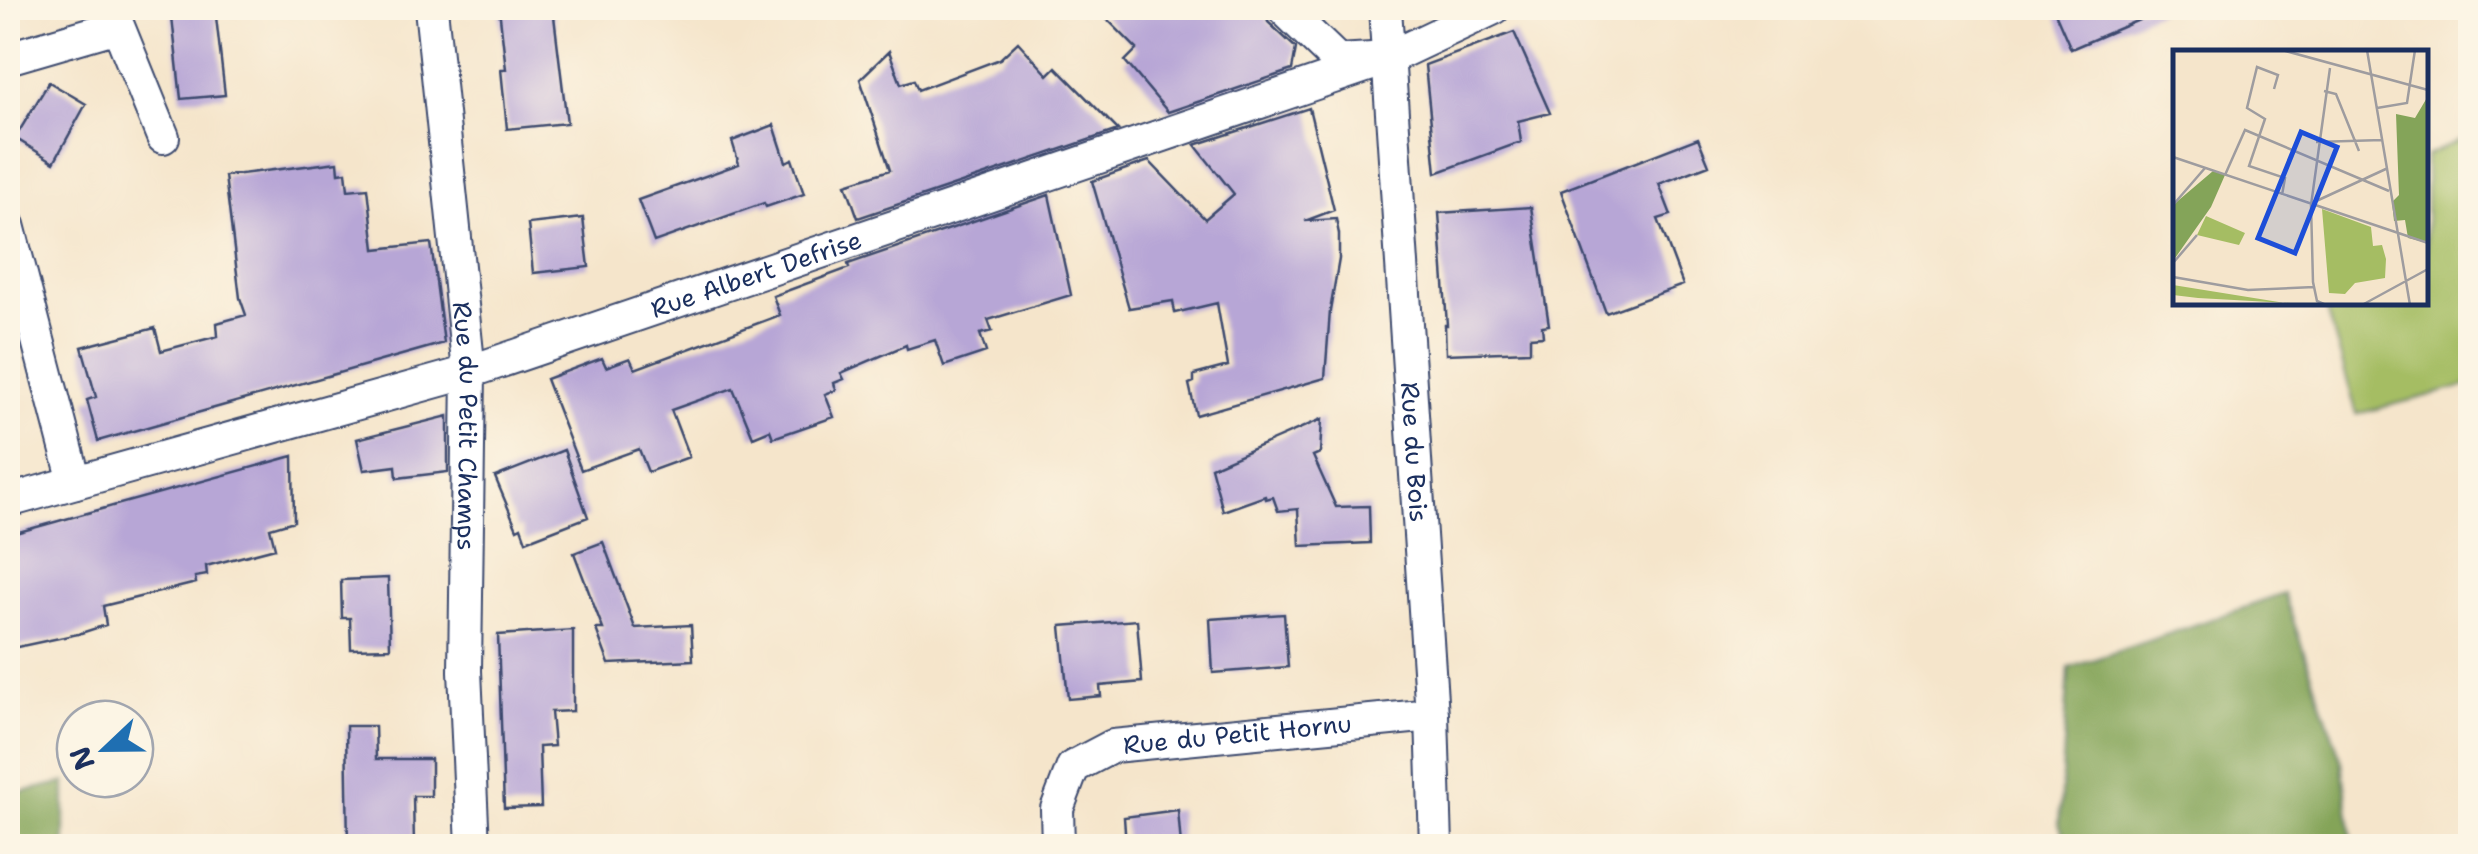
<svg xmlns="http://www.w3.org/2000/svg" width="2478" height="854" viewBox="0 0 2478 854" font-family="'Shantell Sans',sans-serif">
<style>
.green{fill:#a5bd63;stroke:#607660;stroke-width:2.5}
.forest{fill:#84a459;stroke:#506a5c;stroke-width:2.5}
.building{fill:#b7a6d6}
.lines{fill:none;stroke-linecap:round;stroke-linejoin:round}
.street-casing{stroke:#3c4a6e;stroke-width:36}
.street{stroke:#fff;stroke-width:32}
.labels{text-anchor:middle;stroke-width:10;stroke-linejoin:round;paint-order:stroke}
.street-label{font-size:25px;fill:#1b2f5e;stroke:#fcf5e5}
.inset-road{fill:none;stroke:#9e9c9f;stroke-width:2.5}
.view{fill:#1d4ed8;fill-opacity:0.15;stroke:#1d4ed8;stroke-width:5}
.inset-edge{fill:none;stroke:#1b2f5e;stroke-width:5}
</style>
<rect width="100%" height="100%" fill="#fcf5e5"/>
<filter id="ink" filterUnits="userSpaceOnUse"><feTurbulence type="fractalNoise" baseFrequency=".01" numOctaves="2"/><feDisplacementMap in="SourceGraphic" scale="20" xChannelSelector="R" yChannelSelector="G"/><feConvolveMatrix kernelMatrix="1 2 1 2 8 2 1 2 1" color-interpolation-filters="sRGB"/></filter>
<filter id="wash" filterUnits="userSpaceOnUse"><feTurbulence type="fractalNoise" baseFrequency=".0048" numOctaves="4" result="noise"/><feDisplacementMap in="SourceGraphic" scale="40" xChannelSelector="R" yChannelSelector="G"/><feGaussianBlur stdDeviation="2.25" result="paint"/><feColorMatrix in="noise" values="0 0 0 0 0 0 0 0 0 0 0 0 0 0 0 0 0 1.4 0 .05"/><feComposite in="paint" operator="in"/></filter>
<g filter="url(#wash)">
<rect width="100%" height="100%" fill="#f5e5cb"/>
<path class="green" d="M 2470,135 L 2470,385 L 2357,414 L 2325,303 L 2426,302 L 2426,156 Z"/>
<path class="forest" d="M 2284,594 L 2342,762 L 2353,846 L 2068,846 L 2059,824 L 2069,668 Z
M 65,782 L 65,846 L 8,846 L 8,795 Z"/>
<g id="blocks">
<path class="building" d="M 171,8 L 215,8 L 225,95 L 181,99 Z
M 499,8 L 553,8 L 567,123 L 507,129 L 501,69 L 506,69 Z
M 1096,8 L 1264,8 L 1268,22 L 1296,48 L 1292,70 L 1168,112 L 1125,61 L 1137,49 Z
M 2053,8 L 2167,8 L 2071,49 Z
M 1514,32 L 1550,113 L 1518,121 L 1521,142 L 1436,173 L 1425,65 Z
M 1018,42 L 1048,75 L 1056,67 L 1118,130 L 858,218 L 846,184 L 890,170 L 860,79 L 889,51 L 901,84 L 914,80 L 918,90 L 1000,59 Z
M 49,82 L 86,104 L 54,162 L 15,138 Z
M 1309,108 L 1334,210 L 1305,221 L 1336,219 L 1339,234 L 1339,259 L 1330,311 L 1325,378 L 1196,415 L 1189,384 L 1194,382 L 1194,375 L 1228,366 L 1217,303 L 1175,313 L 1173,301 L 1129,308 L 1092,181 L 1149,161 L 1205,219 L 1234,194 L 1195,145 Z
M 774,125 L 786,162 L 792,159 L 804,194 L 766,207 L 764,203 L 654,242 L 638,200 L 739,164 L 732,141 Z
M 1698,138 L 1709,165 L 1659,184 L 1671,215 L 1658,219 L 1683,285 L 1606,313 L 1561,191 Z
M 338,162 L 339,173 L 346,172 L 348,190 L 368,188 L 375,249 L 431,243 L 444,343 L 98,441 L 87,400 L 96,397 L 82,347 L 155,328 L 161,351 L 218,336 L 217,323 L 246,315 L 240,298 L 225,176 Z
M 1049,195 L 1071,295 L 988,320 L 992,331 L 980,334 L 986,352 L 944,366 L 935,340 L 907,349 L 906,345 L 841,373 L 844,379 L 834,383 L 836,390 L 825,394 L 834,417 L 773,438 L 770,430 L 753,437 L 733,388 L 671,410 L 689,457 L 648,472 L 639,449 L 581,470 L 546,379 L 602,358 L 606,367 L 630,358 L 635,369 L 780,315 L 773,296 L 849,268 L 848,264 Z
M 1531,207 L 1549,325 L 1542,326 L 1543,336 L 1530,337 L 1530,351 L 1446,354 L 1445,325 L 1447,325 L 1439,213 Z
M 583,218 L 589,267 L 533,273 L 528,224 Z
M 448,416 L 448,472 L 397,478 L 396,466 L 364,470 L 357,439 Z
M 1322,419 L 1320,453 L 1313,456 L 1336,507 L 1369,506 L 1370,543 L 1300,546 L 1298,509 L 1278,511 L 1273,497 L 1266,499 L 1265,496 L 1223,511 L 1211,467 Z
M 564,450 L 588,517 L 526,541 L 521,527 L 517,529 L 495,477 Z
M 293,456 L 294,521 L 270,528 L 275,548 L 206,566 L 207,575 L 195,577 L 196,583 L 103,606 L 106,625 L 78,634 L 8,649 L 8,535 Z
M 603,542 L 635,628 L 691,625 L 693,660 L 609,664 L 596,629 L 603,629 L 574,553 Z
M 388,578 L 390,648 L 351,649 L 350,618 L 342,618 L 341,580 Z
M 1284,614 L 1288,667 L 1213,673 L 1210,619 Z
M 1137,620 L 1142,682 L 1100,686 L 1101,696 L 1068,699 L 1061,626 Z
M 573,630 L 573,711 L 551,712 L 554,746 L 539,747 L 541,807 L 504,808 L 498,635 Z
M 346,726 L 375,726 L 376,759 L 431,759 L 431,796 L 413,796 L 414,846 L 348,846 Z
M 1178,810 L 1181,846 L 1126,846 L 1124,817 Z"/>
</g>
</g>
<g filter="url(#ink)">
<use href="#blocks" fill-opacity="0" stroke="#3c4a6e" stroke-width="2.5"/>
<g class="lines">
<g class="street-casing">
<g id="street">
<path id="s1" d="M 431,8 L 469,372 L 465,671 L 473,846"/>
<path d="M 1283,8 L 1338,61 L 1372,59"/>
<path id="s2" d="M 1385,8 L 1432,715 L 1436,846"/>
<path d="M 8,58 L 118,26 L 163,137"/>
<path d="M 8,225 L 75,482"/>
<path id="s3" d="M 8,501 L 469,372 L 1386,59 L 1494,8"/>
<path id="s4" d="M 1058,846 L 1057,809 L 1073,767 L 1113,746 L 1432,715"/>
</g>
</g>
<use href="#street" class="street"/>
</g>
</g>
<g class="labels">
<g class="street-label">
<text dy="9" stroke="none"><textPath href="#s3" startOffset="782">Rue Albert Defrise</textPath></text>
<text dy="9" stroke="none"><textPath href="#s1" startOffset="420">Rue du Petit Champs</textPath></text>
<text dy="9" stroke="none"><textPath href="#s2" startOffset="445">Rue du Bois</textPath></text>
<text dy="9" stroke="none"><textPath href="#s4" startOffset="252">Rue du Petit Hornu</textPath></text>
</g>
</g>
<g transform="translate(2173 50)">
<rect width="255" height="255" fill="#f5e5cb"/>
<path d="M 149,159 L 198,177 L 200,196 L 209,195 L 213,209 L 212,228 L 182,233 L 172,244 L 156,243 ZM 33,166 L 72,183 L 66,195 L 24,185 ZM 0,235 L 112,253 L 153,255 L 25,248 L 0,245 Z" fill="#a5bd63"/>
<path d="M 255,46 L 255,193 L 235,188 L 232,170 L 221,171 L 219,152 L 226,145 L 223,64 L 242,68 ZM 40,121 L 52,125 L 38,157 L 0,211 L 0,155 Z" fill="#84a459"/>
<path class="inset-road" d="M 109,0 L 255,40M 194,0 L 237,255M 101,39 L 105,25 L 84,17 L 74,58 L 92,69 L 76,116 L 112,128 L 109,145M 151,41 L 163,44 L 186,101M 204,58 L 234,53 L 242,0M 143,92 L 209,90M 0,107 L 255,193M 52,125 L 72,80 L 216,141M 139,153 L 215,118M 0,155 L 32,118M 0,213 L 24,185M 0,227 L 75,240 L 141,237M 153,255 L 144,251 L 140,232 L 138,155 L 157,18M 189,255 L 255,219"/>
<path class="view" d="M 128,82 L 164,97 L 122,203 L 85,188 Z"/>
<rect width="255" height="255" class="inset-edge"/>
</g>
<rect width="2478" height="854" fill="none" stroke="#fcf5e5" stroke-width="40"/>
<g transform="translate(105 749) rotate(248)"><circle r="48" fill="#fcf5e5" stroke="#a2a6af" stroke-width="2.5"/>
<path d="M0-8L18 38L0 25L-18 38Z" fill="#1f6fb2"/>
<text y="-15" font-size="28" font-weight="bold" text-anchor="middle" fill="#1b2f5e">N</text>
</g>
</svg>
